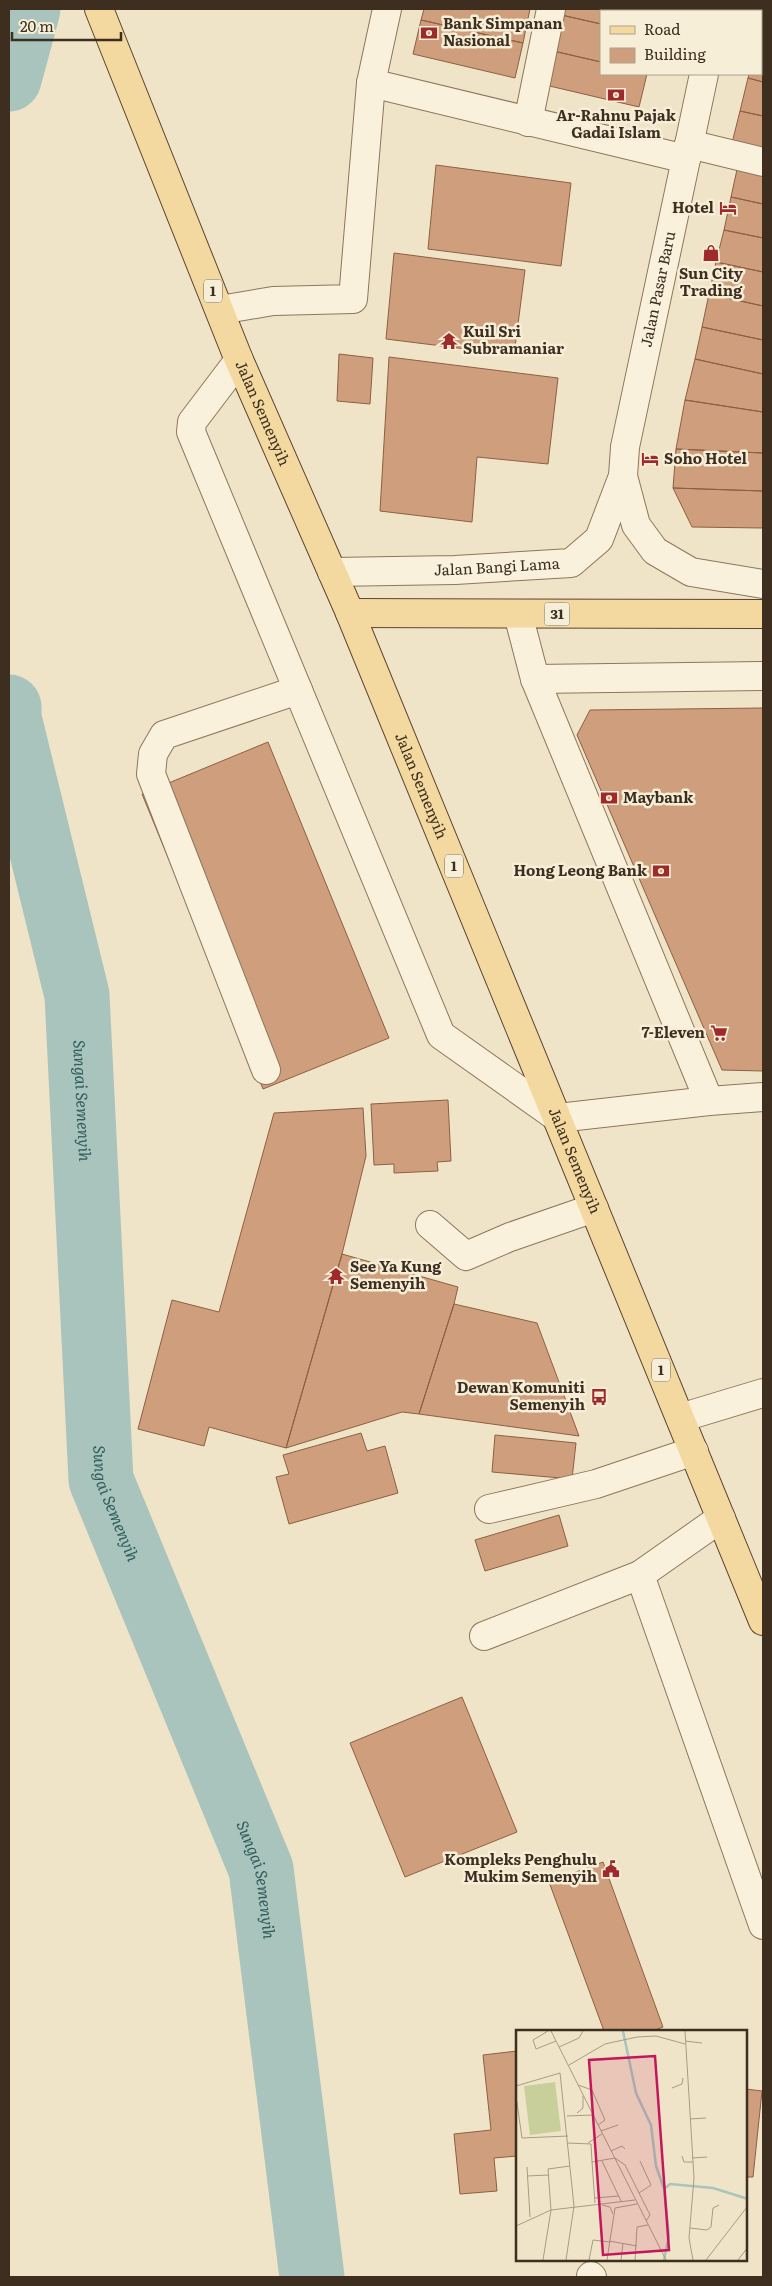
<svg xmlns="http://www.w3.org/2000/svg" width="772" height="2286" viewBox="0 0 772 2286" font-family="Literata,serif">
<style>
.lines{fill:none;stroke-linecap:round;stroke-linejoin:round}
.river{stroke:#a9c4bc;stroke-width:65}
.building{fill:#cf9f7d;stroke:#8d5f41}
.minor-casing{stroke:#8d765c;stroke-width:30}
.major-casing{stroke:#5b4430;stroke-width:30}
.minor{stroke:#faf1dc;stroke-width:28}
.major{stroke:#f3d9a0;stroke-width:28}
.labels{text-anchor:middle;stroke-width:5;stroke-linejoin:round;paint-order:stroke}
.shield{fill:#f7eed8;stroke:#756857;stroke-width:1}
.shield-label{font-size:14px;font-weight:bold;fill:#3d2e20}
.poi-label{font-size:15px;font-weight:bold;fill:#3d2e20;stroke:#f7eed8;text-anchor:start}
.street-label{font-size:15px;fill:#3d2e20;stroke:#f7eed8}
.water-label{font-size:16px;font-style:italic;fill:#2f5d5a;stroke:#f7eed8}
.inset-river{fill:none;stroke:#a9c4bc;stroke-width:2.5}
.inset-road{fill:none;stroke:#a89b85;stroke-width:1}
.view{fill:#c2185b;fill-opacity:0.15;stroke:#c2185b;stroke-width:2.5}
.inset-edge{fill:none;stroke:#3d2e20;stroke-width:2.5}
</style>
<rect width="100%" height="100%" fill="#f0e4c8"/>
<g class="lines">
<g class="river">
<path d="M 9,79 L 28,9"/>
<path id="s1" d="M 9,707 L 9,718 L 77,995 L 101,1480 L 261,1869 L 312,2277"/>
</g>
</g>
<path class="building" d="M 424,9 L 530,9 L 523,43 L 421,20 Z
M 559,9 L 662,9 L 662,11 L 601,11 L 601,24 L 557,14 Z
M 762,13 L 763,13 L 763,47 L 761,47 Z
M 557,14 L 601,24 L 601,62 L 549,50 Z
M 421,20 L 523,43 L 515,78 L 413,54 Z
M 761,47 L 763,47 L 763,82 L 748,78 L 749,74 L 761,74 Z
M 549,50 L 601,62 L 601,74 L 647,74 L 639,107 L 541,84 Z
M 748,78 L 763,82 L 763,116 L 740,111 Z
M 740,111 L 763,116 L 763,151 L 732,143 Z
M 436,165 L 571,183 L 561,266 L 428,249 Z
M 738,165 L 763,170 L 763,204 L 731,197 Z
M 731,197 L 763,204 L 763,238 L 724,230 Z
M 724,230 L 763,238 L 763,272 L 716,262 Z
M 394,253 L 525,270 L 514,355 L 386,339 Z
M 716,262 L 763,272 L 763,306 L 709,294 Z
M 709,294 L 763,306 L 763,340 L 702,327 Z
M 702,327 L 763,340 L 763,374 L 695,359 Z
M 339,354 L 373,358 L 370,404 L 337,401 Z
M 389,357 L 558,378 L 548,464 L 477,457 L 472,522 L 380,511 Z
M 695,359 L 763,374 L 763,412 L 685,400 Z
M 685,400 L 763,412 L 763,453 L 676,449 Z
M 676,449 L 763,453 L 763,491 L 673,488 Z
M 673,488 L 763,491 L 763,528 L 692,527 Z
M 763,708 L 763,1071 L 722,1070 L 577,735 L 590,710 Z
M 268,742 L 389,1038 L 263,1089 L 142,794 Z
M 448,1100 L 451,1161 L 437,1162 L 438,1171 L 394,1173 L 394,1164 L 374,1165 L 371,1104 Z
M 363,1108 L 366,1156 L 342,1254 L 286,1448 L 209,1427 L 204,1446 L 138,1429 L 172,1300 L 219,1312 L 274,1113 Z
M 342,1254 L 458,1287 L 454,1304 L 419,1414 L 402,1412 L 286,1448 Z
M 454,1304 L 537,1323 L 579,1436 L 419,1414 Z
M 361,1433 L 367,1451 L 385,1446 L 398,1493 L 289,1524 L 276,1477 L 289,1474 L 283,1455 Z
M 495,1435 L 576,1443 L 572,1479 L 492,1472 Z
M 559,1515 L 568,1546 L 485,1571 L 475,1540 Z
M 462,1697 L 517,1832 L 405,1877 L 350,1743 Z
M 603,1862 L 663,2027 L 652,2031 L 604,2031 L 549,1882 Z
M 517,2051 L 517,2156 L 494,2158 L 497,2191 L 460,2194 L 454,2134 L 491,2130 L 483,2055 Z
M 746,2089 L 762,2091 L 753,2177 L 746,2177 Z"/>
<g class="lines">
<g class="minor-casing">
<g id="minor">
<path d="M 719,11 L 719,9"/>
<path d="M 371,83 L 686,159"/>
<path d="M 528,122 L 551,9"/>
<path d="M 689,144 L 763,162"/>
<path d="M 220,310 L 273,301 L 353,299 L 371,83 L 387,9"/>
<path d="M 239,360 L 192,422 L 191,432 L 441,1035 L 558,1118 L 709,1101 L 763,1097"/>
<path d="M 623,476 L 636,525 L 655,551 L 691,572 L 763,584"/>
<path id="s2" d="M 332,572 L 455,570 L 571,563 L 599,539 L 623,476 L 625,447 L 704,74"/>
<path d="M 518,614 L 535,679 L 709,1101"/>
<path d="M 535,679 L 763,676"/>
<path d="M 266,1070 L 151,774 L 153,754 L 164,735 L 298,690"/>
<path d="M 430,1225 L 466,1256 L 510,1237 L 594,1208"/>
<path d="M 680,1418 L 763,1393"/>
<path d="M 489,1509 L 596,1484 L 694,1451"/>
<path d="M 721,1518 L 640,1575 L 763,1925"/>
<path d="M 484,1636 L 640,1575"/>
<path d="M 591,2276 L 592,2277"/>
</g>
</g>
<g class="major-casing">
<g id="major">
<path id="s3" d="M 99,9 L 239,360 L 350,613 L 763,1621"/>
<path d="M 350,613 L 763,614"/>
</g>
</g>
<use href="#minor" class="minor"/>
<use href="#major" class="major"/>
</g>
<defs>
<g id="bank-bare" transform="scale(1.35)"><path d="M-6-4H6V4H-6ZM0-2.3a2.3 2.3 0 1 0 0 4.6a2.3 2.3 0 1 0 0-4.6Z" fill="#9e2a2b" stroke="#f7eed8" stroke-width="2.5" paint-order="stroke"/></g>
<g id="hotel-bare" transform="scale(1.35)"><path d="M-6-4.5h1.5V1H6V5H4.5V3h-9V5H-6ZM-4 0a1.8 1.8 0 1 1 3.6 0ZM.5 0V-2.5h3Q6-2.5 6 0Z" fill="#9e2a2b" stroke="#f7eed8" stroke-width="2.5" paint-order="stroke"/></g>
<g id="shop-bare" transform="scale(1.35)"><path d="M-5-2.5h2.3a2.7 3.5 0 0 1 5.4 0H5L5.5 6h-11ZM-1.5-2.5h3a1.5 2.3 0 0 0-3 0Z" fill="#9e2a2b" stroke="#f7eed8" stroke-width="2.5" paint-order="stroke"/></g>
<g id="temple-bare" transform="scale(1.35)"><path d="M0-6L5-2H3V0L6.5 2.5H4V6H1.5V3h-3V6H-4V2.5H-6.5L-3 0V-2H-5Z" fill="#9e2a2b" stroke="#f7eed8" stroke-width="2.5" paint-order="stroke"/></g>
<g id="supermarket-bare" transform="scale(1.35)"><path d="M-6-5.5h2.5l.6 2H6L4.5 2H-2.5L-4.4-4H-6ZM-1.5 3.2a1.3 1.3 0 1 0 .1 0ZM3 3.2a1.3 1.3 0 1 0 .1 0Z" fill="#9e2a2b" stroke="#f7eed8" stroke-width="2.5" paint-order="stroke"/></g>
<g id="bus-bare" transform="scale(1.35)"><path d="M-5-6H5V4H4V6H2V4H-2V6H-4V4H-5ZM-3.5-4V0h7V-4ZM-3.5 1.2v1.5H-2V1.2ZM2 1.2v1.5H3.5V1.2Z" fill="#9e2a2b" stroke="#f7eed8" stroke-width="2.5" paint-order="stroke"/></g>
<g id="civic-bare" transform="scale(1.35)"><path d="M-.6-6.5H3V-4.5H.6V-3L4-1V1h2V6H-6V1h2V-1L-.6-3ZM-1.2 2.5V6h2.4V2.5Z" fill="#9e2a2b" stroke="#f7eed8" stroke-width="2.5" paint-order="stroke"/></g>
</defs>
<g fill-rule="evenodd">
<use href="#bank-bare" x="429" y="33"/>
<use href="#bank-bare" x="616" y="95"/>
<use href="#hotel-bare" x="728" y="208"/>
<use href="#shop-bare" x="711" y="253"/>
<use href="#temple-bare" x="449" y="341"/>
<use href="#hotel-bare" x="650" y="459"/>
<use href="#bank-bare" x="609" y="798"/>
<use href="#bank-bare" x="661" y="871"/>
<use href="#supermarket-bare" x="719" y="1033"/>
<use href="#temple-bare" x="336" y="1276"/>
<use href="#bus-bare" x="599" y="1397"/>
<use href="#civic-bare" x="611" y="1869"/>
</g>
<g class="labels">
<g class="shield">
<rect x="204" y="279.5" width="18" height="23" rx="4"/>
<rect x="544.5" y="602.5" width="25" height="23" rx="4"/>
<rect x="445" y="854.5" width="18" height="23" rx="4"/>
<rect x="652" y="1358.5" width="18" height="23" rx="4"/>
</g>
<g class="shield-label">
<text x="213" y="296">1</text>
<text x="557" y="619">31</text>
<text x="454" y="871">1</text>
<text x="661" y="1375">1</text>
</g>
<g class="poi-label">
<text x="443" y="29">Bank Simpanan<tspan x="443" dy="17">Nasional</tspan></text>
<text x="616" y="121" text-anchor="middle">Ar-Rahnu Pajak<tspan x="616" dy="17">Gadai Islam</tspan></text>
<text x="714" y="213" text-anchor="end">Hotel</text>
<text x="711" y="279" text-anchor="middle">Sun City<tspan x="711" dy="17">Trading</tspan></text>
<text x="463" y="337">Kuil Sri<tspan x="463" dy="17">Subramaniar</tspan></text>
<text x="664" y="464">Soho Hotel</text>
<text x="623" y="803">Maybank</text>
<text x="647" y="876" text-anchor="end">Hong Leong Bank</text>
<text x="705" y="1038" text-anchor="end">7-Eleven</text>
<text x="350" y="1272">See Ya Kung<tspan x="350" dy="17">Semenyih</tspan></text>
<text x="585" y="1393" text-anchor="end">Dewan Komuniti<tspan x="585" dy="17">Semenyih</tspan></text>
<text x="597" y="1865" text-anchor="end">Kompleks Penghulu<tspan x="597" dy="17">Mukim Semenyih</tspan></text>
</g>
<g class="street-label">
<text dy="5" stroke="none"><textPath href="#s2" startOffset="534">Jalan Pasar Baru</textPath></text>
<text dy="5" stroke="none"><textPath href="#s3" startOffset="436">Jalan Semenyih</textPath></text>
<text dy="5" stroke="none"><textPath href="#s2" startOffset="165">Jalan Bangi Lama</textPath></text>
<text dy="5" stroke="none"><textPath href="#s3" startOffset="841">Jalan Semenyih</textPath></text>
<text dy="5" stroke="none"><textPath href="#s3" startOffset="1246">Jalan Semenyih</textPath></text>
</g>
<g class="water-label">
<text dy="6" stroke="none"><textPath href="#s1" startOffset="402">Sungai Semenyih</textPath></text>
<text dy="6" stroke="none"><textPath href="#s1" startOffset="808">Sungai Semenyih</textPath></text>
<text dy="6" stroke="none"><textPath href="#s1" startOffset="1212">Sungai Semenyih</textPath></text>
</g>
</g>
<g transform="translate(516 2030)">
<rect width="231" height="231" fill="#f0e4c8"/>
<path d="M 39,52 L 45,101 L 14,105 L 8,56 Z" fill="#c9cf9b"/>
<path class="inset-river" d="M 107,1 L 120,63 L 135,95 L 140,136 L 148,159 L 153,206 L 148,230M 148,159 L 154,154 L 197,158 L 232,169"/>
<path class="inset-road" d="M 32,1 L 17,10 L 20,19 L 40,11M 35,1 L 150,230M 169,1 L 178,148 L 173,208 L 177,230M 169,11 L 186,13M 43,17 L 63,8 L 67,1M 53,35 L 89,14 L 121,7 L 140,6 L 169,14M 62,55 L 76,60 L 89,90 L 82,95M 0,56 L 44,43 L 58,176 L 50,230M 156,58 L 166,54 L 167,48M 0,66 L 6,108 L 52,106M 61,83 L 67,78 L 67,66M 51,86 L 77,85M 174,89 L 190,88M 85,101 L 102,95M 0,103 L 0,119M 52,113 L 75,114 L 76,132 L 99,128 L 109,135 L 134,185 L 130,191M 72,113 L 86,104M 95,121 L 106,116 L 109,119M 166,126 L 168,132 L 177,132M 176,128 L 191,127M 86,131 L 105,171M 76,132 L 79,173M 11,137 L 14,187M 11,146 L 33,145M 123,163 L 135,155 L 124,131M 79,168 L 103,166M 86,175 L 94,177 L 97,184M 0,196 L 35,180 L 119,170M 174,198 L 191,200 L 195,197 L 197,178 L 203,175M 93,211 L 121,216M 27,230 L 35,180 L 32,139 L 54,136M 73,230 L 77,210 L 93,212M 91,230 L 99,178 L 121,174M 105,230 L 107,213M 119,230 L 121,197 L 132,195M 190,230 L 231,177M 222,230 L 232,217"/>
<path class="view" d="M 139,26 L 153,220 L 87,225 L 73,30 Z"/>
<rect width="231" height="231" class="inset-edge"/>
</g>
<rect width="772" height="2286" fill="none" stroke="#3d2e20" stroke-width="20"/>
<rect x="600" y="10" width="162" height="65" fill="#f7eed8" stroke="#ada18e"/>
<rect x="610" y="26" width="25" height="8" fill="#f3d9a0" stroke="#ada18e"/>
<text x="644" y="35" font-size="15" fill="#3d2e20">Road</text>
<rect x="610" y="48" width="25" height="15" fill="#cf9f7d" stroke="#ada18e"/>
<text x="644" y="60" font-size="15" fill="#3d2e20">Building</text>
<path d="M12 32v8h109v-8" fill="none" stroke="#3d2e20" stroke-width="2.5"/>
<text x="20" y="32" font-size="15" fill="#3d2e20" stroke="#f7eed8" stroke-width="4" paint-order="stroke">20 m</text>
</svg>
